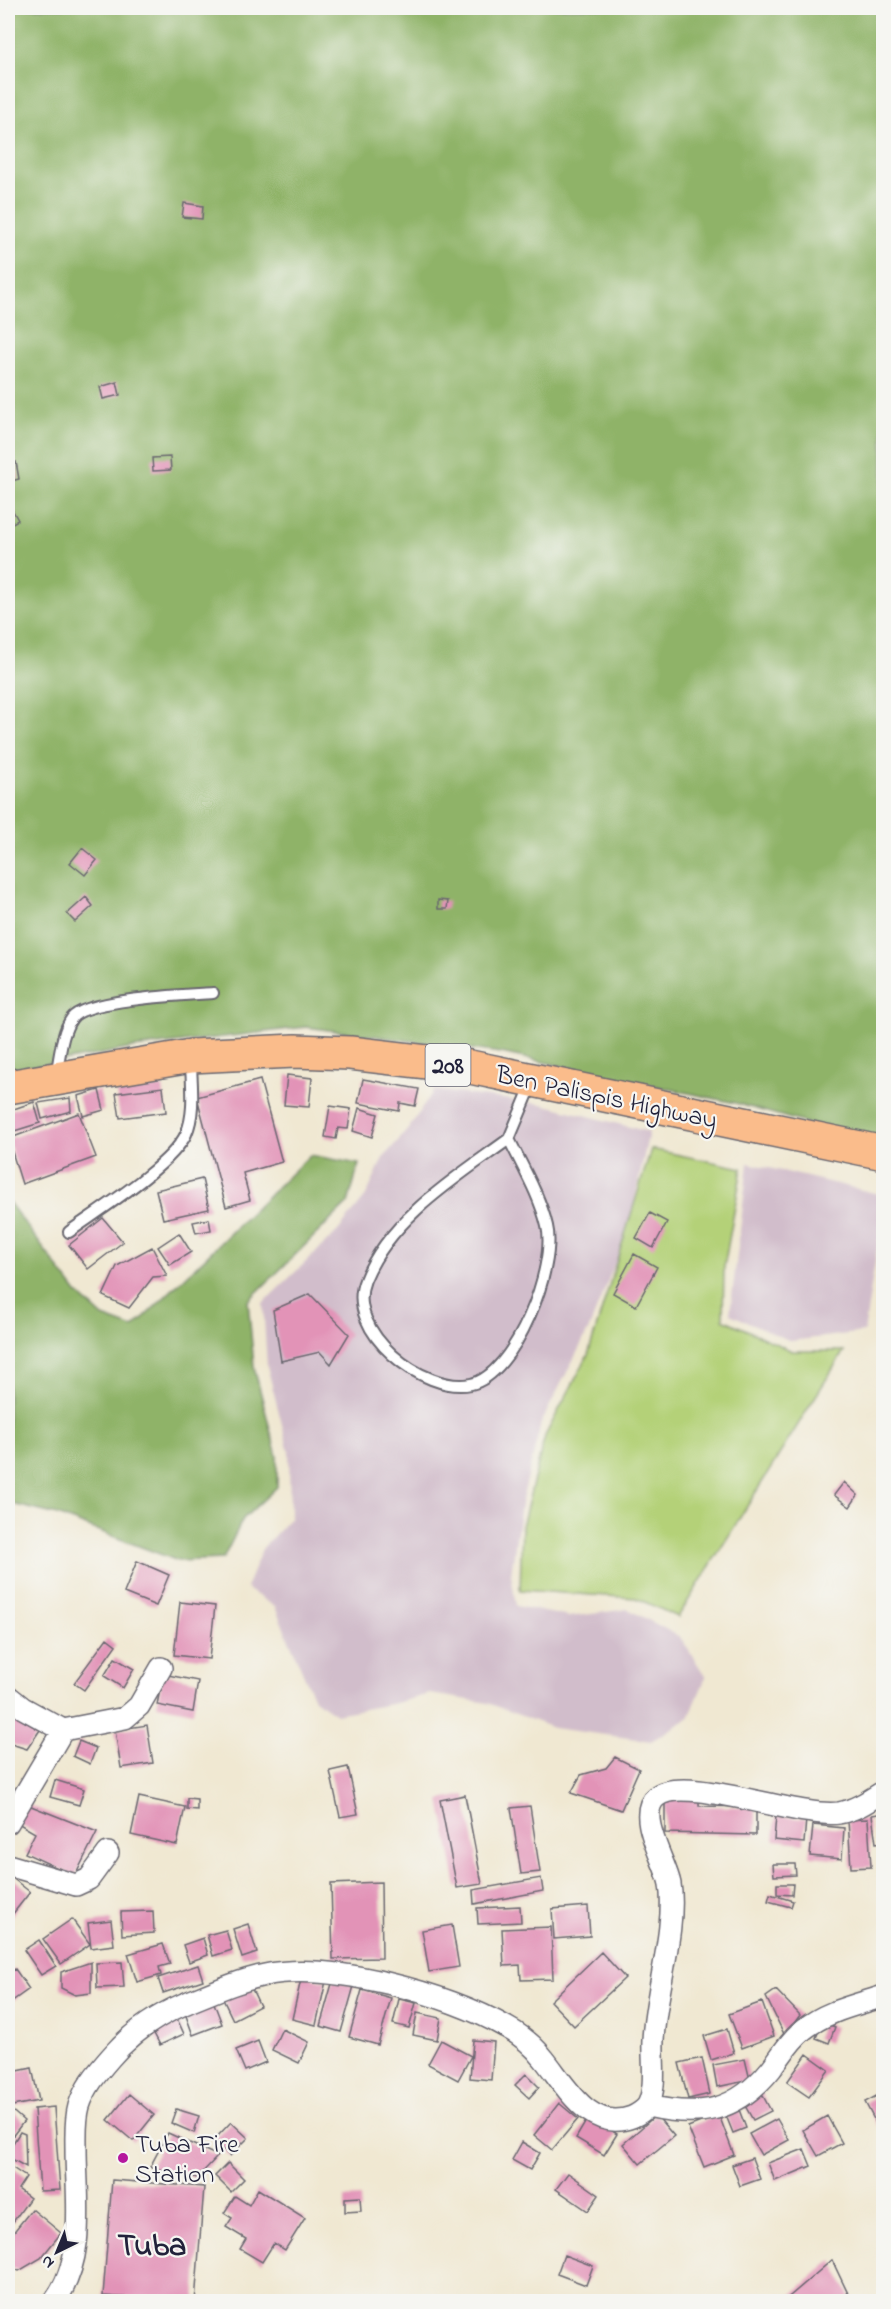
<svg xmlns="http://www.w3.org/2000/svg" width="891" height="2309" viewBox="0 0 891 2309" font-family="'Indie Flower',sans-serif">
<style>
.industrial{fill:#d1bdcb}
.green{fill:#b4d178;stroke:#6b7a5a;stroke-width:1.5}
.forest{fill:#8fb368;stroke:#586a52;stroke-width:1.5}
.building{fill:#e293b7}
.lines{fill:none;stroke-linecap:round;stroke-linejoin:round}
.service-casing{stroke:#6a6770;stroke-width:14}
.minor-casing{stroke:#6a6770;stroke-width:24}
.primary-casing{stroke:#6a6770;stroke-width:36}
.service{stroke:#fff;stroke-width:10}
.minor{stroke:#fff;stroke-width:21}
.primary{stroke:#fabc8b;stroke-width:33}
.poi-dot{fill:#b5179e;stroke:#f6f6f2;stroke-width:2}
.labels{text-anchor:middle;stroke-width:4.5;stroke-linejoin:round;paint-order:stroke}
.shield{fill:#f6f6f2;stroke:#626272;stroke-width:1.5}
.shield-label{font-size:24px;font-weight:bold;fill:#22223b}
.street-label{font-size:26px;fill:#22223b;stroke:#f6f6f2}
.poi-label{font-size:26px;fill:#22223b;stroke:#f6f6f2;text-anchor:start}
.district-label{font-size:32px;font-weight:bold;fill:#22223b;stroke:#f6f6f2}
</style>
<rect width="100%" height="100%" fill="#f6f6f2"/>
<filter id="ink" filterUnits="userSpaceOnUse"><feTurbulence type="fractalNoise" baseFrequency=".0167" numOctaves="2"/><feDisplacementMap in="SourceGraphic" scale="12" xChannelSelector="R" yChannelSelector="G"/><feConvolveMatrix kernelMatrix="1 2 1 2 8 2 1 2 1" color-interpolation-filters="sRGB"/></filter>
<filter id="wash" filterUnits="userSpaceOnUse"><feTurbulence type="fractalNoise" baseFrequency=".008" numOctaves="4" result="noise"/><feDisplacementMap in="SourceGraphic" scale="24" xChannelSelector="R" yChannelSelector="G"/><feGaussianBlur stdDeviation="1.35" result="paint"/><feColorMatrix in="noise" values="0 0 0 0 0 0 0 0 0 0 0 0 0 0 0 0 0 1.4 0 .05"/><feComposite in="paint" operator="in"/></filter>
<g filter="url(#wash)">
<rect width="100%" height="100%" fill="#f0e8d2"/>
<path class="industrial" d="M 434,1090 L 542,1104 L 649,1132 L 628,1230 L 588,1331 L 541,1423 L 521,1504 L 511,1574 L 516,1606 L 569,1617 L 628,1609 L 680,1637 L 706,1677 L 689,1718 L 651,1741 L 553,1728 L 488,1703 L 430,1694 L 391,1704 L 336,1714 L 314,1699 L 275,1607 L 246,1588 L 262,1549 L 290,1518 L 289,1452 L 267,1366 L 263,1303 L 338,1231 L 366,1196 L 383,1158 L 409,1128 Z
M 748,1163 L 883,1195 L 883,1211 L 864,1332 L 791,1341 L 730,1314 Z"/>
<path class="green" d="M 651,1149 L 742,1168 L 724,1267 L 723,1319 L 792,1351 L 844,1351 L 678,1617 L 636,1598 L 520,1590 L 522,1526 L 545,1436 L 588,1355 Z"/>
<path class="forest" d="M 8,8 L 883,8 L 883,1145 L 735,1103 L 501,1053 L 306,1027 L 133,1048 L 8,1071 Z
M 310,1155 L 359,1164 L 348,1203 L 248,1301 L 254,1367 L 277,1456 L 277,1487 L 243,1519 L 223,1559 L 178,1561 L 57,1515 L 8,1503 L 8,1201 L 77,1293 L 103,1317 L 133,1328 Z"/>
<g id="blocks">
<path class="building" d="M 184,203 L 203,206 L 202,219 L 182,217 Z
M 117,382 L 120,395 L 103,399 L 100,387 Z
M 170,457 L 171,470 L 153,471 L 152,458 Z
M 16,462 L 19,479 L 8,482 L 8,464 Z
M 13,511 L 18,520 L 9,525 L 8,514 Z
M 82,848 L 97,860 L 85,875 L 70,863 Z
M 86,897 L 93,906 L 75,922 L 67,914 Z
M 438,900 L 448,901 L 447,909 L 438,909 Z
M 287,1075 L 312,1078 L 309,1107 L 284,1105 Z
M 363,1079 L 419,1089 L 415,1106 L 400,1103 L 399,1111 L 358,1103 Z
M 260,1080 L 282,1162 L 243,1173 L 250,1200 L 226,1207 L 197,1097 Z
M 163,1087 L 166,1112 L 120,1118 L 116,1093 Z
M 99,1090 L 104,1110 L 83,1116 L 78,1096 Z
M 70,1098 L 71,1111 L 42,1119 L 38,1103 Z
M 34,1102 L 40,1123 L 8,1133 L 8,1111 Z
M 330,1106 L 351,1109 L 348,1129 L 338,1128 L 336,1139 L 325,1137 Z
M 359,1108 L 378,1114 L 372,1137 L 353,1131 Z
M 79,1113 L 96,1157 L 22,1184 L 8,1139 Z
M 202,1179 L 209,1209 L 163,1219 L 156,1190 Z
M 650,1213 L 667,1222 L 653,1248 L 636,1238 Z
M 103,1218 L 123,1242 L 88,1269 L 69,1245 Z
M 209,1219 L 211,1230 L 196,1233 L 193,1222 Z
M 179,1233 L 191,1252 L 170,1265 L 158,1247 Z
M 152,1247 L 167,1276 L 153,1277 L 129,1308 L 103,1296 L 117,1266 Z
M 634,1254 L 657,1267 L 636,1306 L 613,1293 Z
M 882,1268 L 884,1269 L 884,1305 L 878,1304 Z
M 310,1294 L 349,1334 L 331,1364 L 320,1352 L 281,1361 L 273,1310 Z
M 844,1482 L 858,1495 L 850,1507 L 834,1495 Z
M 137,1561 L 169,1575 L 156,1606 L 124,1593 Z
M 180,1602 L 215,1606 L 209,1659 L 174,1655 Z
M 107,1638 L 116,1645 L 84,1690 L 74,1683 Z
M 115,1658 L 134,1669 L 123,1688 L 104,1676 Z
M 163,1674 L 198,1681 L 193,1712 L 157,1705 Z
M 8,1712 L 40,1730 L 27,1749 L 8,1743 Z
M 147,1725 L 153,1763 L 121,1768 L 115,1730 Z
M 79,1741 L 96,1748 L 90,1764 L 73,1756 Z
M 615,1757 L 639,1769 L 621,1810 L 571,1793 L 581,1775 L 606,1768 Z
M 348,1767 L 358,1814 L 340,1817 L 330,1771 Z
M 55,1780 L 84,1789 L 79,1805 L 50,1797 Z
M 465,1795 L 482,1884 L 457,1888 L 440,1800 Z
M 665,1796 L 699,1797 L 699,1806 L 756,1807 L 756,1835 L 665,1833 Z
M 139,1797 L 185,1807 L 177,1845 L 131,1835 Z
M 187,1798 L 197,1799 L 197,1810 L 187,1809 Z
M 26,1804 L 97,1832 L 75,1876 L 25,1853 L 35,1833 L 16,1822 Z
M 530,1806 L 540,1872 L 521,1874 L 511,1808 Z
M 884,1813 L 884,1842 L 876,1843 L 872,1815 Z
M 776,1816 L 806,1819 L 804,1843 L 774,1840 Z
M 868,1819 L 871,1867 L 851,1868 L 848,1820 Z
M 813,1825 L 844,1828 L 842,1859 L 810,1856 Z
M 773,1864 L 795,1864 L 796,1875 L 774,1876 Z
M 11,1877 L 30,1892 L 8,1920 L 8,1882 Z
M 541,1878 L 543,1891 L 474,1904 L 473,1890 Z
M 381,1882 L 382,1958 L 333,1959 L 331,1884 Z
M 777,1884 L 793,1884 L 792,1895 L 777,1894 Z
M 770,1894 L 793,1901 L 791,1907 L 768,1901 Z
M 520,1906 L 521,1922 L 478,1924 L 477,1908 Z
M 588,1906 L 590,1936 L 554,1939 L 552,1909 Z
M 153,1911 L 154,1933 L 122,1935 L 121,1912 Z
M 72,1919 L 90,1944 L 61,1964 L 43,1939 Z
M 111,1920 L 114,1945 L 91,1948 L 88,1923 Z
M 248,1924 L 257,1953 L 242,1958 L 233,1929 Z
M 452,1925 L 459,1967 L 429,1972 L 422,1930 Z
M 551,1927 L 553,1979 L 521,1980 L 520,1965 L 504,1966 L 502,1929 Z
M 226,1930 L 232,1950 L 213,1956 L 207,1935 Z
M 203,1938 L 208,1955 L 189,1962 L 183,1945 Z
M 39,1940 L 56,1966 L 41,1975 L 24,1950 Z
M 163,1944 L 170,1964 L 159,1967 L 161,1975 L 137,1982 L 128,1954 Z
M 601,1952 L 625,1978 L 574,2026 L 550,2001 Z
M 91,1962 L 91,1993 L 75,1995 L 61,1988 L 61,1972 Z
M 122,1962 L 124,1987 L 97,1988 L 96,1963 Z
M 198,1965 L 203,1980 L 163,1993 L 158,1978 Z
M 15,1969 L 29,1989 L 8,2004 L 8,1974 Z
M 302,1975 L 326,1981 L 316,2025 L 292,2019 Z
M 333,1980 L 354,1986 L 341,2032 L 320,2026 Z
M 249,1983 L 260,2006 L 233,2020 L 222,1997 Z
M 362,1990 L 391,1998 L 378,2045 L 349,2037 Z
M 776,1990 L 800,2015 L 785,2036 L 766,1997 Z
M 399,1999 L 416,2003 L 409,2028 L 393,2024 Z
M 762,2002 L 774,2036 L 742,2048 L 729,2014 Z
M 214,2003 L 222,2024 L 193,2035 L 185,2013 Z
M 174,2012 L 184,2034 L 160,2045 L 149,2024 Z
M 417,2013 L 441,2018 L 437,2040 L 413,2035 Z
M 822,2022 L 835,2027 L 829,2043 L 816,2038 Z
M 282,2029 L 309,2042 L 299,2063 L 272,2050 Z
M 727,2029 L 734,2053 L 711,2060 L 704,2036 Z
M 441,2040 L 471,2056 L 458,2080 L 428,2064 Z
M 473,2040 L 494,2042 L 491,2080 L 470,2078 Z
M 258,2041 L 266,2062 L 245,2071 L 236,2050 Z
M 8,2048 L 14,2053 L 8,2062 Z
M 807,2054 L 829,2070 L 809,2097 L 787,2082 Z
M 702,2058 L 710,2094 L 688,2099 L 679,2063 Z
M 745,2059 L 750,2080 L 717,2087 L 713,2065 Z
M 32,2068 L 39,2101 L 12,2106 L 8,2073 Z
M 526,2074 L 539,2087 L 529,2098 L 515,2085 Z
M 761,2092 L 771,2111 L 753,2120 L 743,2102 Z
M 884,2092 L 884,2121 L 877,2125 L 865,2102 Z
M 129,2094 L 154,2115 L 133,2141 L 108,2120 Z
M 559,2103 L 578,2119 L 552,2150 L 534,2135 Z
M 8,2107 L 24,2121 L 8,2142 Z
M 54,2107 L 60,2190 L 40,2191 L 34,2109 Z
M 738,2107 L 746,2128 L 733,2133 L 725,2113 Z
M 176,2109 L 199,2116 L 194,2133 L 171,2123 Z
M 656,2115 L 674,2136 L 640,2164 L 623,2144 Z
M 719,2115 L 734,2155 L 704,2167 L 688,2127 Z
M 589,2116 L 617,2134 L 604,2155 L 576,2138 Z
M 827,2116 L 842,2143 L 818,2156 L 803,2130 Z
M 777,2119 L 789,2140 L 761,2155 L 749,2134 Z
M 231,2122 L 248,2138 L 230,2156 L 214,2140 Z
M 20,2132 L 25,2134 L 26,2167 L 8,2157 L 8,2151 Z
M 168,2133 L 218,2156 L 197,2178 L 150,2167 Z
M 522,2142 L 540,2153 L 530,2170 L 512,2160 Z
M 804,2149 L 811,2166 L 775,2181 L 768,2163 Z
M 752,2158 L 760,2179 L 740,2186 L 732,2165 Z
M 228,2163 L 244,2179 L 231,2192 L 215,2176 Z
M 8,2165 L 26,2177 L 18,2189 L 30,2198 L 13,2222 L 8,2218 Z
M 568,2173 L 599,2195 L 588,2211 L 556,2189 Z
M 112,2180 L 204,2187 L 195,2302 L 103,2296 Z
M 258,2189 L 305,2218 L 285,2250 L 274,2243 L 262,2262 L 240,2249 L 246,2239 L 226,2227 L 232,2218 L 224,2213 L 235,2196 L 249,2205 Z
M 360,2197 L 361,2211 L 345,2212 L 345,2198 Z
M 32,2209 L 61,2233 L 41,2258 L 19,2271 L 8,2266 L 8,2239 Z
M 564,2255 L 593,2266 L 586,2285 L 557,2274 Z
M 832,2260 L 852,2302 L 783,2302 Z"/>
</g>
</g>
<g filter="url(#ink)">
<use href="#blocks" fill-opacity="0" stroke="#6a6770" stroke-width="1.5"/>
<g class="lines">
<g class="service-casing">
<path id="service" d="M 56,1076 C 60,1057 61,1033 72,1018 C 86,999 186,995 213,993
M 509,1139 C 457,1177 390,1218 365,1280 C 344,1331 424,1394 471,1384 C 515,1375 557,1266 547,1226 C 540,1196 522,1166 509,1139 L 532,1084
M 69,1232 C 98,1211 172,1165 186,1134 C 196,1112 191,1082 191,1060"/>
</g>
<g class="minor-casing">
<path id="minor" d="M 8,1696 L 23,1708 L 63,1730
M 8,1823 L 63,1730 L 125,1718 L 139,1706 L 161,1668
M 8,1865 L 76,1885 L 89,1879 L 108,1853
M 648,2106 C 700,2118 736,2112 771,2069 C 781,2056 790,2040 803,2030 C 826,2011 856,2005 884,1996
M 54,2302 C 87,2258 76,2199 76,2149 C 76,2135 75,2120 79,2106 C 85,2087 97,2073 110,2058 C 131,2033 154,2017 184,2004 C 211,1993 237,1981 265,1975 C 330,1961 449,1994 506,2027 C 521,2035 534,2046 544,2059 C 566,2086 590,2133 632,2117 C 637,2115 645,2110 648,2105 C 657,2087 652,2060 653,2040 C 655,1994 677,1927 670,1884 C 666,1862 635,1815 656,1797 C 683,1773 799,1819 839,1813 C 856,1810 870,1800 884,1791"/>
</g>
<g class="primary-casing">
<path id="primary" d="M 8,1087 L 191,1056 L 295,1051 L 350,1053 L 470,1067 L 884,1153"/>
</g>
<use href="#service" class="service"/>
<use href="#minor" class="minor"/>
<use href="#primary" class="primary"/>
</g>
</g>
<circle class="poi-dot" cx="123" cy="2158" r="6"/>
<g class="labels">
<rect class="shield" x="425.5" y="1044" width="45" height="42" rx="4.5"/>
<g class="shield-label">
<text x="448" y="1073">208</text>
</g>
<g class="street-label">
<text transform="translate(607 1096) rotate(12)" y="9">Ben Palispis Highway</text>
</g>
<g class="poi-label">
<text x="135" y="2152">Tuba Fire<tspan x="135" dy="30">Station</tspan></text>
</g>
<g class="district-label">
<text x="152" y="2255">Tuba</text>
</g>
</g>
<rect width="891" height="2309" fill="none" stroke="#f6f6f2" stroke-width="30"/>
<g transform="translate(57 2252) rotate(223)" stroke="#f6f6f2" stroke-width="4.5" paint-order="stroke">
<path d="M0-4.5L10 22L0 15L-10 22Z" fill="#22223b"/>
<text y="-9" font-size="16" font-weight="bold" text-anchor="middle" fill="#22223b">N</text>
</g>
</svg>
